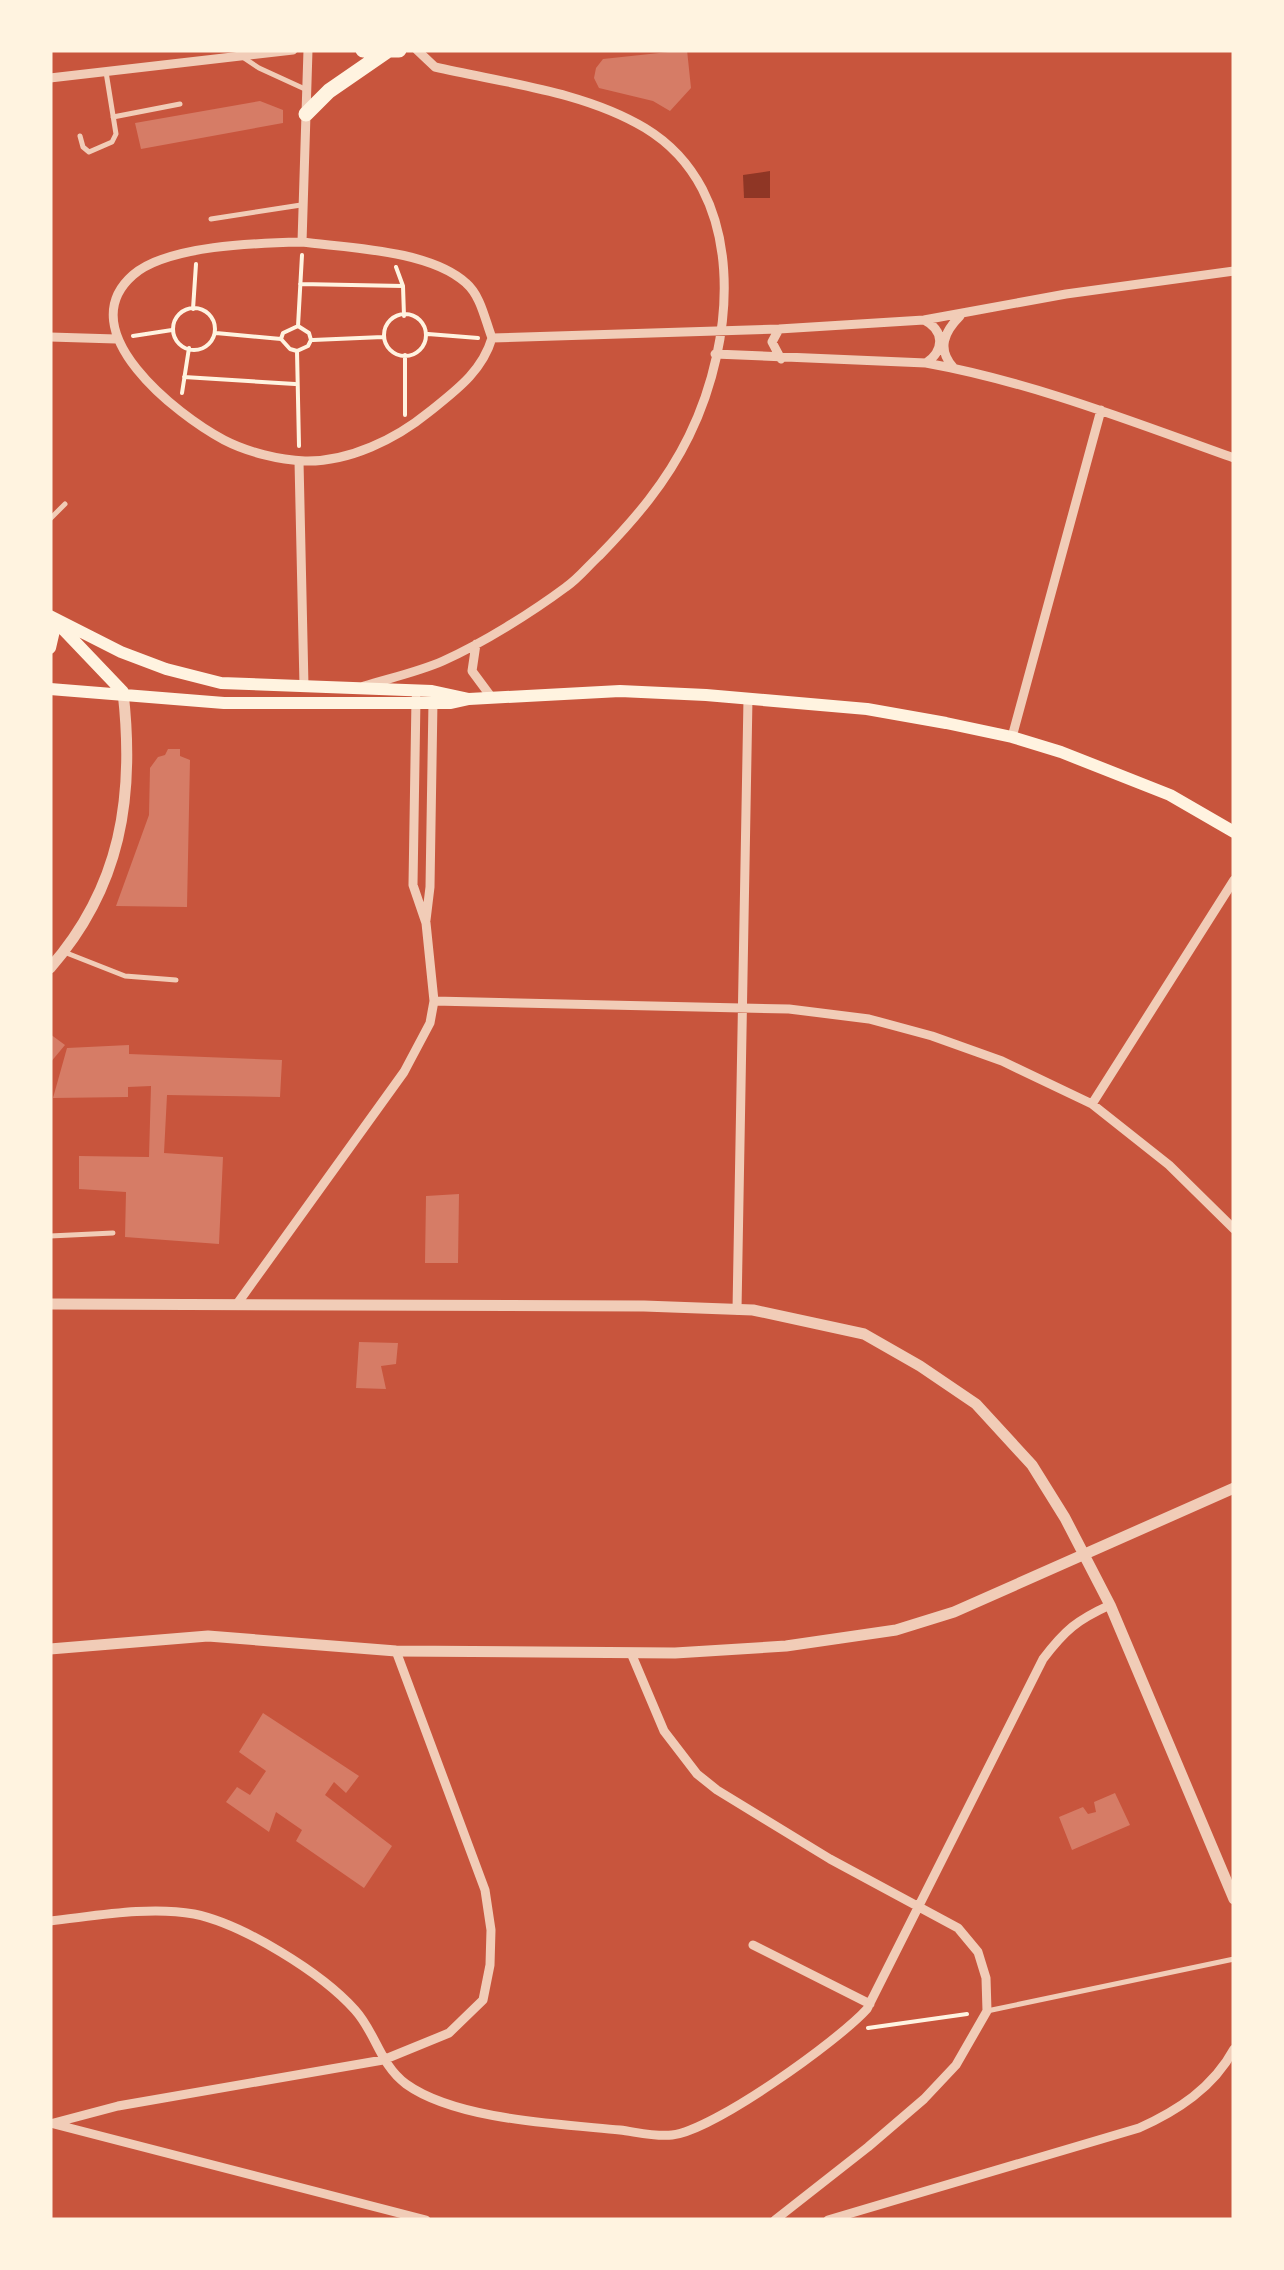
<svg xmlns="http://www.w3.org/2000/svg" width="1284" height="2270" viewBox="0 0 1284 2270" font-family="Mulish,sans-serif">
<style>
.water{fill:#8f3625}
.building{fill:#d67c66}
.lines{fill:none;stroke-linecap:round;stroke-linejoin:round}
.path{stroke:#fff3e0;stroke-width:4}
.service{stroke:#f1ccb7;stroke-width:5}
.minor{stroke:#f1ccb7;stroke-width:9}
.tertiary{stroke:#f1ccb7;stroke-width:11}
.secondary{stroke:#fff3e0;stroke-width:12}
.primary{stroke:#fff3e0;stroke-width:15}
</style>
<rect width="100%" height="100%" fill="#c8553d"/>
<path class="water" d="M 770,171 L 770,198 L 744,198 L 743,175 Z"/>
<path class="building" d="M 687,50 L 691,88 L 670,111 L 653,101 L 599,88 L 594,78 L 596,68 L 603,59 Z
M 260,101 L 283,110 L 283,123 L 141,149 L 135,123 Z
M 168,749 L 180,749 L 180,756 L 190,760 L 187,907 L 116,906 L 149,815 L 150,768 L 158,757 L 165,755 Z
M 50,1034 L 65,1045 L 50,1063 Z
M 129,1045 L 129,1054 L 282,1060 L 280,1097 L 167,1095 L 164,1153 L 223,1157 L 219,1244 L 125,1237 L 126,1192 L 79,1189 L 79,1156 L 149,1157 L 151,1086 L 128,1087 L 128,1097 L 53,1098 L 67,1048 Z
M 459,1194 L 458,1263 L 425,1263 L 426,1196 Z
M 359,1342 L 398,1343 L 396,1364 L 381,1366 L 386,1389 L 356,1388 Z
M 263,1713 L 359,1776 L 346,1793 L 334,1782 L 325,1795 L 392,1846 L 364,1888 L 296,1841 L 302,1830 L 276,1812 L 269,1832 L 226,1802 L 237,1787 L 250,1795 L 266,1771 L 239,1752 Z
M 1115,1793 L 1130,1825 L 1072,1850 L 1059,1817 L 1083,1807 L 1088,1814 L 1096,1812 L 1094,1802 Z"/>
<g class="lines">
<path class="path" d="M 396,267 L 403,286 L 404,316
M 300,284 L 403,286
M173 329a21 21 0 1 1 42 0a21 21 0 1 1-42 0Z
M 193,309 L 196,264
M384 335a21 21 0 1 1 42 0a21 21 0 1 1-42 0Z
M 216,333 L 281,339
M 428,334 L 478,338
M 133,336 L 172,330
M 313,340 L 383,337
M 297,351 L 290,349 L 281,339 L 283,333 L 298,326
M 405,355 L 405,415
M 184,377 L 295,384
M 182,393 L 189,348
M 299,446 L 297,351 L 308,346 L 311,340 L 309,333 L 298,326 L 302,255
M 868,2028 L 967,2014"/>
<path class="service" d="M 241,56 L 259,68 L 307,90
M 113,117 L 180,104
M 80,136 L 83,147 L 89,152 L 112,142 L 116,134 L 106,72
M 211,219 L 301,205
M 50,519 L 65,504
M 64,952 L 125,976 L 176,980
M 50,1236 L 113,1233
M 987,2011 L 1234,1959"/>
<path class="minor" d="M 50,78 L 293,50
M 302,242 C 349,248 430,250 466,283 C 481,296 485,320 492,338 C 482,372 455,391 429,412 C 396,439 349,462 305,461 C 279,460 247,452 224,440 C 177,415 69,331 133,275 C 167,245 258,243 302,242 Z
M 302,242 L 308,50
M 924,320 C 944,330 945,350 926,363
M 779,329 L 772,342 L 781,359
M 50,337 L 116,339
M 492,338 L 779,329 L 924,320 L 1066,294 L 1234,271
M 715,354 L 926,363 C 1032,382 1133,422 1234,458
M 953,367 C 937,349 944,332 960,316
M 299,461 L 304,686
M 476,644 L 472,671 L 492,698
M 364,686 C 390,678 418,672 443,661 C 483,643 531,613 566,587 C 578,579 588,566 599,556 C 635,519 666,483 689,436 C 736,340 749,191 645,128 C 583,91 504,83 435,67 L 417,50
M 1012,737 L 1101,410
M 426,920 L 430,887 L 433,701
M 434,1001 L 789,1009 L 869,1019 L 932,1036 L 1002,1061 L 1092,1104 L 1169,1165 L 1234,1229
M 1092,1104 L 1234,880
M 237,1304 L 404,1072 L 430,1023 L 434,1001 L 426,923 L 413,885 L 416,698
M 737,1310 L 748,698
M 631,1653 L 664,1731 L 697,1774 L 717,1790 L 830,1859 L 958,1928 L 978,1952 L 986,1978 L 987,2011 L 956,2065 L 924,2099 L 868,2147 L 775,2220
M 50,1921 C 96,1916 148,1906 194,1914 C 243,1924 322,1973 355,2010 C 376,2033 380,2065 406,2084 C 456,2120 559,2124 620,2130 C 636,2132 656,2137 672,2135 C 714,2130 838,2041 867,2009 L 1043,1659 C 1065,1630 1077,1620 1110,1605
M 753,1945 L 870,2004
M 50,2124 L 118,2106 L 383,2060 L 449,2033 L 483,2000 L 490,1965 L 491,1930 L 485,1890 L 396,1651
M 54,2124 L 426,2220
M 828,2220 L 1139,2128 C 1177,2111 1213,2088 1234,2049"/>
<path class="tertiary" d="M 50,968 C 121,887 135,797 123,692
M 50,1304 L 644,1306 L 753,1310 L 864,1334 L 920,1366 L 976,1404 L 1032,1465 L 1065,1518 L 1110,1605 L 1234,1899
M 50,1649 L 208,1636 L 396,1651 L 675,1653 L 786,1646 L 896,1630 L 954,1612 L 1234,1488"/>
<path class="secondary" d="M 50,616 L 121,652 L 166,669 L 221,683 L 432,691 L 469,699
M 61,627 L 123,692
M 50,648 L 56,622
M 50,689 L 224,703 L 451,703 L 469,699 L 620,691 L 706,695 L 867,709 L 946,723 L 1012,737 L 1061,752 L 1170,795 L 1234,832"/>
<path class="primary" d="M 363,50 L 399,50
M 306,114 L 329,91 L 387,51"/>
</g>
<rect width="1284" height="2270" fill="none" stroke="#fff3e0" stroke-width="105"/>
</svg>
